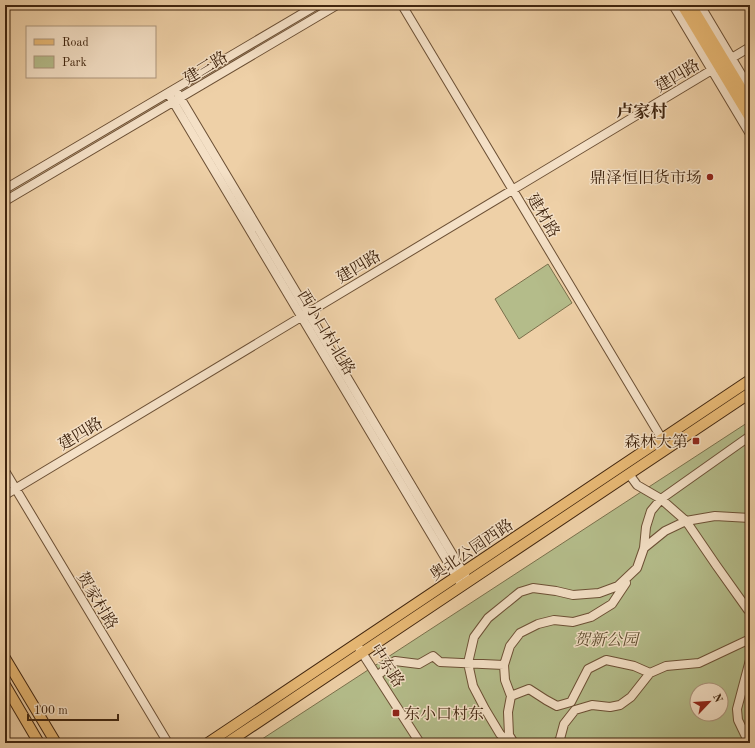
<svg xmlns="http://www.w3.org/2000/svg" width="755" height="748" viewBox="0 0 755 748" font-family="'Old Standard TT','Noto Serif SC',serif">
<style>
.green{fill:#b4bc8a;stroke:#7a704c;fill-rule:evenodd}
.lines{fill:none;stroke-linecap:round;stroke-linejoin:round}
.minor-casing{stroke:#6c5035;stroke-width:10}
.major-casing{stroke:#40250f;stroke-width:12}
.minor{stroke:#f4e0c6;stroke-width:8}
.major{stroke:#e7b874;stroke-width:10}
.poi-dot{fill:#8f2418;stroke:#f4e0c6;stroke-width:1.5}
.labels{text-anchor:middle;stroke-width:3;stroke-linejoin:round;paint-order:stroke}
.street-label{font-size:16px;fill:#40250f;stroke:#f4e0c6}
.poi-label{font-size:16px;fill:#40250f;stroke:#f4e0c6;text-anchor:end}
.park-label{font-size:16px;font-style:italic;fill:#5d4b2e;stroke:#f4e0c6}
.neighbourhood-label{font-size:17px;font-weight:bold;fill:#40250f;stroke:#f4e0c6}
</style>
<rect width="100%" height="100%" fill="#eed0a7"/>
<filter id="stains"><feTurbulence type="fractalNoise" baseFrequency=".005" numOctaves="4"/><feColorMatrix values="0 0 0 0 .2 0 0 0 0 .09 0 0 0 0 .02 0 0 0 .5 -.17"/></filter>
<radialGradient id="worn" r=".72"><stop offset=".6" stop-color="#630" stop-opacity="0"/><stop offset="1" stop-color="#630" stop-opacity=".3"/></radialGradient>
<path class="green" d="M 548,264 L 572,303 L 519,339 L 495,299 Z
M 750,421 L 750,743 L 256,743 ZM 697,690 L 721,690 L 721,714 L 697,714 Z"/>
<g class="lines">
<g class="minor-casing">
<path id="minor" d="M 402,5 L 662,439
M 673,5 L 750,134
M 700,5 L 750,89
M 175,89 L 466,577
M 168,93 L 462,586
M 5,189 L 317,5
M 5,201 L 337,5
M 5,471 L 168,743
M 629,474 L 637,485 L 661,499 L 686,521 L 716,565 L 748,610
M 5,495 L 750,47
M 644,548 L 665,531 L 686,521 L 715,516 L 750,518
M 359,648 L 420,743
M 377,676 L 395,661 L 419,664 L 433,656 L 440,662 L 504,665
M 511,696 L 505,680 L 504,665 L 510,646 L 520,633 L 538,624 L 554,620 L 573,622 L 591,617 L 612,604 L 626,583
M 509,743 L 500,734 L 485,709 L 473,686 L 468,663 L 474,637 L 488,618 L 520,592 L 533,588 L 556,591 L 573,595 L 599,593 L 618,586 L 637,568 L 644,548 L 646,527 L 651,511 L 661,499 L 750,436
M 514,743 L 509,735 L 508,712 L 511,696 L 529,689 L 546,700 L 557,706 L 571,702 L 588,669 L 606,660 L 634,666 L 650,673 L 666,666 L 699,663 L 750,639
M 557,743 L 560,739 L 564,724 L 575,710 L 592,705 L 610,707 L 620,705 L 631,697 L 650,673
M 749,743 L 738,720 L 737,709 L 750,660"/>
</g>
<g class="major-casing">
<path id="major" d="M 682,5 L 750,118
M 691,5 L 750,103
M 5,658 L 56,743
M 5,685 L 39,743
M 208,743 L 750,380
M 227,743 L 750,393"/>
</g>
<use href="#minor" class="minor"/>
<use href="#major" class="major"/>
</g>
<g class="poi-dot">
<circle cx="710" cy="177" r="4"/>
<rect x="692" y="437" width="8" height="8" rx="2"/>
<rect x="392" y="709" width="8" height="8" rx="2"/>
</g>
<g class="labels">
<g class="street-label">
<text transform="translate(205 67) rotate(-31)" y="6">建三路</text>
<text transform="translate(677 75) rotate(-31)" y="6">建四路</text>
<text transform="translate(544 215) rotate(59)" y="6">建材路</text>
<text transform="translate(358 266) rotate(-31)" y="6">建四路</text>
<text transform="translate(327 332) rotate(59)" y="6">西小口村北路</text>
<text transform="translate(80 433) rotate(-31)" y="6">建四路</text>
<text transform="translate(471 549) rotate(-34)" y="6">奥北公园西路</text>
<text transform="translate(98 600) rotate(59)" y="6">贺家村路</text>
<text transform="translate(388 665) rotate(57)" y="6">中东路</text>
</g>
<g class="poi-label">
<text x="702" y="183">鼎泽恒旧货市场</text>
<text x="688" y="447">森林大第</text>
<text x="404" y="719" text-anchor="start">东小口村东</text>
</g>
<g class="park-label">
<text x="606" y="645">贺新公园</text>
</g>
<g class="neighbourhood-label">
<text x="642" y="117">卢家村</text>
</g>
</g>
<rect width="755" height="748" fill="none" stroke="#eed0a7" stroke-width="20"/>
<rect x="6" y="6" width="743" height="736" fill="none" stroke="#40250f" stroke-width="2"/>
<rect x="10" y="10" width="735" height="728" fill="none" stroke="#40250f"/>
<rect x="26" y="26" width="130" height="52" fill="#f4e0c6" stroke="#ac957d"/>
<rect x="34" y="39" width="20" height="6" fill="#e7b874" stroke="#ac957d"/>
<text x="62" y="46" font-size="12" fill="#40250f">Road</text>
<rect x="34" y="56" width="20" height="12" fill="#b4bc8a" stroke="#ac957d"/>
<text x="62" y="66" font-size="12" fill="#40250f">Park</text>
<g transform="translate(709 702) rotate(65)"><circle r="19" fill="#f4e0c6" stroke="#ac957d"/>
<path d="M0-3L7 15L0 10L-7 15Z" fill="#8f2418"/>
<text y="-6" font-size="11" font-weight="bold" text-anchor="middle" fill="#40250f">N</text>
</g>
<path d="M28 714v6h90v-6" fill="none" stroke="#40250f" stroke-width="2"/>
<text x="34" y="714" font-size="12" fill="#40250f" stroke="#f4e0c6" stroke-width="3" paint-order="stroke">100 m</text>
<rect width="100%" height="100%" filter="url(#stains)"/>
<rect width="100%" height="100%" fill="url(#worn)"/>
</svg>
